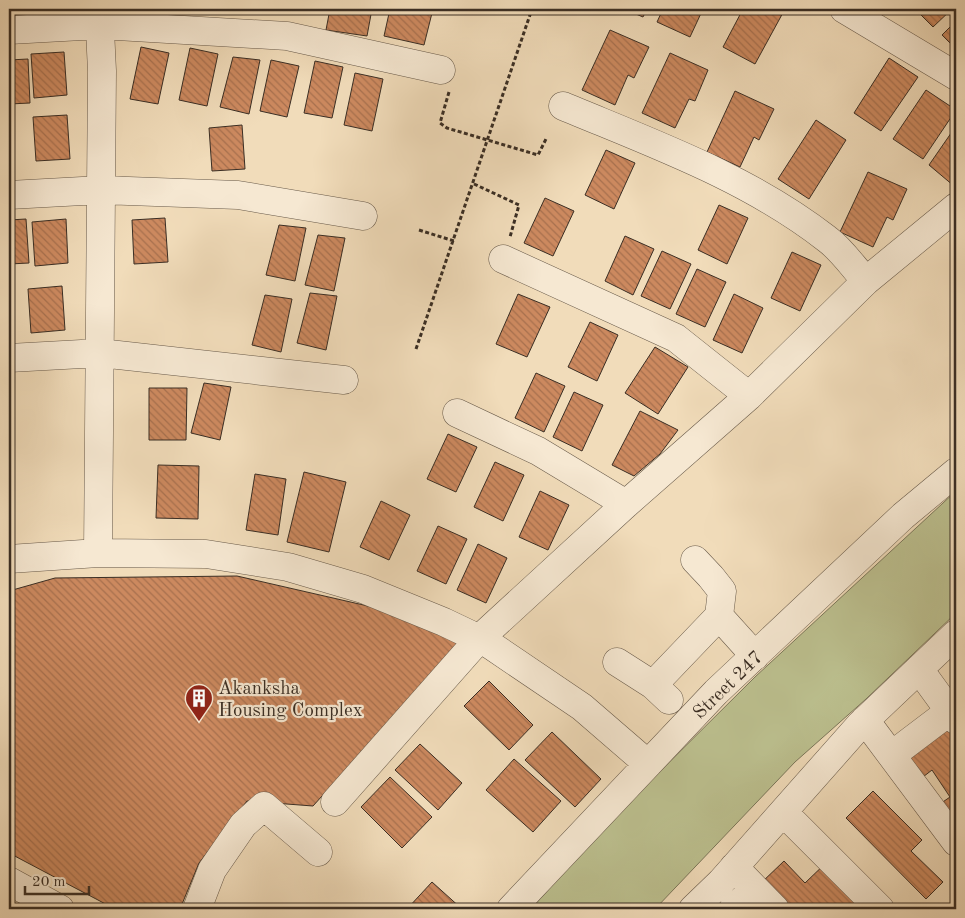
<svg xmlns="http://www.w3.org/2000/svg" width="965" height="918" viewBox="0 0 965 918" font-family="'Old Standard TT',serif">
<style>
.green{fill:#bcc08f;stroke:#7b775a}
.building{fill:url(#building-back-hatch);stroke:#3a2e24}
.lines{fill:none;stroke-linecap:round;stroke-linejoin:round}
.minor-casing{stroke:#685a4a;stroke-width:29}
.path{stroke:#3a2e24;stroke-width:3;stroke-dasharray:4 2.5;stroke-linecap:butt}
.minor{stroke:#f6e8d2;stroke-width:28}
.labels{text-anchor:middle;stroke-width:4.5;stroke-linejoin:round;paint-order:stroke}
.street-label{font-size:19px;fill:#3a2e24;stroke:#f6e8d2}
.poi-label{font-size:19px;fill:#3a2e24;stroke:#f6e8d2;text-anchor:start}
</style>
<defs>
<pattern id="building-back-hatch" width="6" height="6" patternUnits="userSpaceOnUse" patternTransform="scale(1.25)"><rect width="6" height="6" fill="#cc895f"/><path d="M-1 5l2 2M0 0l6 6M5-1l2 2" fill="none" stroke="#a7704e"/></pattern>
</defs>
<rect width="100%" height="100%" fill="#f1dcba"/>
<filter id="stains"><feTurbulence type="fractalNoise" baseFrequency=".004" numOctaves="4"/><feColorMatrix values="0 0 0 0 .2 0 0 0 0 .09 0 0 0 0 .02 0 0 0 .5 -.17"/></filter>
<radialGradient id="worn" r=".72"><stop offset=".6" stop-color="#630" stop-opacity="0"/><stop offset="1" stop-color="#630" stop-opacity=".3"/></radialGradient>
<path class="green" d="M 956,491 L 956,613 L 866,699 L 795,762 L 655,909 L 531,909 L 607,824 L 755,677 Z"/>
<path class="building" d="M 330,9 L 372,9 L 367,36 L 326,30 Z
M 390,9 L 433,9 L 424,45 L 384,36 Z
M 624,9 L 647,9 L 643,17 Z
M 663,9 L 703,9 L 690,37 L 657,22 Z
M 743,9 L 785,9 L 755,64 L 723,47 Z
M 915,9 L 952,9 L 933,27 Z
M 956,21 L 956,49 L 942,35 Z
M 610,30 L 649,47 L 634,78 L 628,75 L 615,105 L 582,90 Z
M 141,47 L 169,53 L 158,104 L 130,99 Z
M 190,48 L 218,54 L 207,106 L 179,100 Z
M 64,52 L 67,95 L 34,98 L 31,54 Z
M 670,53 L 708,70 L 695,101 L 689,99 L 675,128 L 642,113 Z
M 233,57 L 260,60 L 249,114 L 220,107 Z
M 889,58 L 918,77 L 881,131 L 854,113 Z
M 28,59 L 30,103 L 9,104 L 9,60 Z
M 271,60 L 299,66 L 287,117 L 260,111 Z
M 315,61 L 343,67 L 332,118 L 304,113 Z
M 355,73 L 383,79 L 372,131 L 344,125 Z
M 926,90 L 956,110 L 923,159 L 893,139 Z
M 735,91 L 774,109 L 759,140 L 754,137 L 740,167 L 707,152 Z
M 67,115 L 70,159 L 36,161 L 33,117 Z
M 816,120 L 846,140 L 809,199 L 778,179 Z
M 242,125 L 245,169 L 212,171 L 209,128 Z
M 956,126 L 956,184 L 954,186 L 929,165 Z
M 606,150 L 635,163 L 614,209 L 585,195 Z
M 868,172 L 907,189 L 893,220 L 887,217 L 873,247 L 840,232 Z
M 545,198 L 574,211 L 553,256 L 524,243 Z
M 719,205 L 748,218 L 727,264 L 698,250 Z
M 165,218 L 168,262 L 134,264 L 132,220 Z
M 26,219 L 29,263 L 9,264 L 9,220 Z
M 66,219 L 68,263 L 35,266 L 32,222 Z
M 279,225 L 306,228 L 295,281 L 266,275 Z
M 318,235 L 345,238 L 334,291 L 305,285 Z
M 625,236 L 654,249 L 633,295 L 605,281 Z
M 662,251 L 691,264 L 670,309 L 641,296 Z
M 792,252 L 821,265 L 800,311 L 771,298 Z
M 697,269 L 726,282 L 705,327 L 676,314 Z
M 62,286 L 65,330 L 31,333 L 28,289 Z
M 310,293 L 337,296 L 326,350 L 297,343 Z
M 9,294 L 11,294 L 14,338 L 9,339 Z
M 518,294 L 550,307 L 527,357 L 496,344 Z
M 734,294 L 763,308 L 742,353 L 713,340 Z
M 265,295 L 292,299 L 281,352 L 252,345 Z
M 590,322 L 618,335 L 597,381 L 568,367 Z
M 655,347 L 688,367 L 658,414 L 625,393 Z
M 536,373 L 565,386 L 544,432 L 515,418 Z
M 204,383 L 231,387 L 220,440 L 191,433 Z
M 149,388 L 187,388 L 186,440 L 149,440 Z
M 574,392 L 603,405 L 582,451 L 553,437 Z
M 640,411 L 678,430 L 660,454 L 634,476 L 612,465 Z
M 448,434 L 477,447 L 456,492 L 427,479 Z
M 495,462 L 524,475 L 503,521 L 474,507 Z
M 158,465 L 199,466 L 198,519 L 156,518 Z
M 304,472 L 346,482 L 329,552 L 287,542 Z
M 255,474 L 286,479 L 278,535 L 246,530 Z
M 540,491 L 569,505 L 548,550 L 519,537 Z
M 381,501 L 410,515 L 389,560 L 360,547 Z
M 438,526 L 467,539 L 446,584 L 417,571 Z
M 478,544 L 507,558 L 486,603 L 457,590 Z
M 237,576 L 381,609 L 461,642 L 313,806 L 247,801 L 199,863 L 180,909 L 115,909 L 9,853 L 9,591 L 55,578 Z
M 489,681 L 533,725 L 509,750 L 464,706 Z
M 951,721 L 956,728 L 956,835 L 937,806 L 950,797 L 932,770 L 919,780 L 902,754 Z
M 552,732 L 601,779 L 575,807 L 525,760 Z
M 420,744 L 462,783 L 438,810 L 395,770 Z
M 514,759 L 561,801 L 533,832 L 486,790 Z
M 390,777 L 432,817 L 402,848 L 361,807 Z
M 873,791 L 922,840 L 911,851 L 943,882 L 926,899 L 846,818 Z
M 829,860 L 877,909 L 785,909 L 760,884 L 784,861 L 805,883 Z
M 432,882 L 462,909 L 407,909 Z
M 25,894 L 53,909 L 16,909 Z"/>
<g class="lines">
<g class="minor-casing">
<path id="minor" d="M 844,9 L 956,76
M 9,30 L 100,25 L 287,36 L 441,70
M 563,106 C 654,144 749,178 827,239 C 842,250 853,267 866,281
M 9,195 L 101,190 L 238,195 L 363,216
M 503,259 L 676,338 L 749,396
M 9,358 L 100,353 L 344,380
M 457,413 L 538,451 L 626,504
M 98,553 L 102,71 L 99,9
M 9,559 L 98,553 L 206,554 L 288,567 L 363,589 L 444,622 L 486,642 L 582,707 L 648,764
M 695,560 L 711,577 L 722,591 L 719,616 L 755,656
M 617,662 L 653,685
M 919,669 L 956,720
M 669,700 L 653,685 L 719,616
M 865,720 L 956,842
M 892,755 L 950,711
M 335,802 L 479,639 L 626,504 L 749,396 L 866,281 L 956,207
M 783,812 L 880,909
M 734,867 L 775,909
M 9,881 L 60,909
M 197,909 L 212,870 L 243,825 L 264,806 L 318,852
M 511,909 L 716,692 L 903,516 L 956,472
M 693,909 L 721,882 L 859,726 L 956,634
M 733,909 L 749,894"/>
</g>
<path class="path" d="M 449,92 L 440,123 L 447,128 L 538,155 L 546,139
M 474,184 L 519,205 L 510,237
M 419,230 L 454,241
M 416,349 L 532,9"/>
<use href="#minor" class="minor"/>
</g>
<defs>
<g id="building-pin" transform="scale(1.4375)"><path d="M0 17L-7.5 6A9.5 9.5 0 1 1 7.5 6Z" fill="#8f2418" stroke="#f6e8d2"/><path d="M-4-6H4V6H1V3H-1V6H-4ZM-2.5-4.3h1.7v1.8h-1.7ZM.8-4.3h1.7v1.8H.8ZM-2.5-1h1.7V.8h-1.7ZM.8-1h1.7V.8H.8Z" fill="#fff"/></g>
</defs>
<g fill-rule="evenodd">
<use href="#building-pin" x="199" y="698"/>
</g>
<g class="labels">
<g class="street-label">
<text transform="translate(727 684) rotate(-44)" y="7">Street 247</text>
</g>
<g class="poi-label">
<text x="218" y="694">Akanksha<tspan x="218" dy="22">Housing Complex</tspan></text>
</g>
</g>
<rect width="965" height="918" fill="none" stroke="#f1dcba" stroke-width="30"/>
<rect x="10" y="10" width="945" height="898" fill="none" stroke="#3a2e24" stroke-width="2.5"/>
<rect x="15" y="15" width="935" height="888" fill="none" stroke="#3a2e24"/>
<path d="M25 886v8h64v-8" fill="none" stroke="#3a2e24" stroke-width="2.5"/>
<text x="32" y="886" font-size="15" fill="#3a2e24" stroke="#f6e8d2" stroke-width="4" paint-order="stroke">20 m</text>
<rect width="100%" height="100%" filter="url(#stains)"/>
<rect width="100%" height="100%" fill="url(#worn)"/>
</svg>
